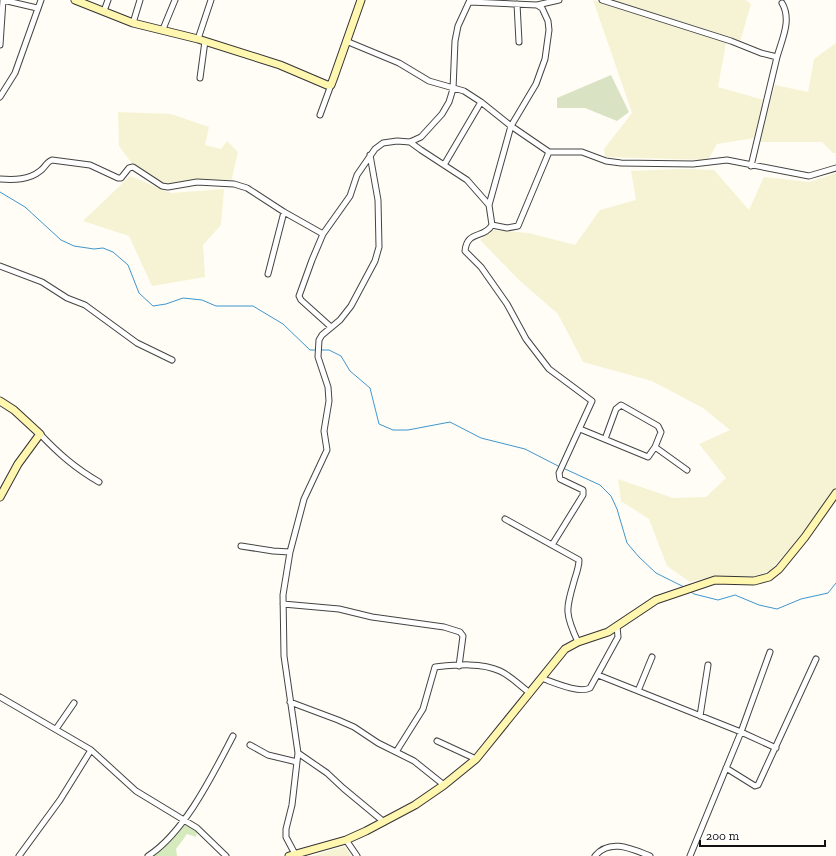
<svg xmlns="http://www.w3.org/2000/svg" width="836" height="856" viewBox="0 0 836 856" font-family="'Zilla Slab',serif">
<style>
.farmland{fill:#f6f3d4}
.green{fill:#d5ebbd}
.cemetery{fill:#d9e3c4}
.lines{fill:none;stroke-linecap:round;stroke-linejoin:round}
.stream{stroke:#3f96cf;stroke-width:1}
.street-casing{stroke:#444;stroke-width:7}
.secondary-casing{stroke:#333;stroke-width:9}
.street{stroke:#fff;stroke-width:5}
.secondary{stroke:#fff6b0;stroke-width:7}
</style>
<rect width="100%" height="100%" fill="#fffdf5"/>
<path class="farmland" d="M 593,0 L 726,43 L 718,87 L 764,100 L 754,138 L 717,144 L 708,160 L 605,157 L 604,149 L 632,113 Z
M 610,0 L 746,0 L 751,4 L 740,42 Z
M 836,43 L 836,153 L 833,153 L 822,142 L 758,142 L 775,85 L 808,92 L 814,59 Z
M 118,112 L 171,114 L 209,127 L 205,145 L 221,149 L 227,141 L 238,152 L 231,182 L 169,185 L 158,183 L 133,165 L 119,146 Z
M 683,169 L 714,170 L 749,210 L 764,177 L 809,182 L 836,173 L 836,488 L 801,535 L 771,570 L 756,576 L 716,576 L 690,582 L 667,566 L 649,519 L 621,501 L 618,479 L 673,498 L 706,497 L 726,478 L 699,444 L 730,430 L 703,408 L 652,381 L 583,362 L 558,314 L 519,280 L 480,240 L 493,230 L 529,233 L 575,245 L 600,210 L 636,200 L 631,171 Z
M 130,176 L 171,193 L 224,189 L 221,225 L 203,245 L 205,277 L 152,286 L 129,236 L 83,221 Z
M 345,846 L 351,856 L 312,856 Z"/>
<path class="green" d="M 183,820 L 197,831 L 196,837 L 187,834 L 176,849 L 177,856 L 149,856 Z"/>
<path class="cemetery" d="M 611,75 L 629,112 L 617,121 L 585,108 L 557,108 L 557,98 Z"/>
<g class="lines">
<path class="stream" d="M 0,192 L 25,207 L 61,240 L 74,246 L 94,249 L 103,248 L 113,252 L 128,265 L 139,293 L 153,306 L 166,304 L 183,298 L 202,300 L 216,306 L 253,306 L 283,324 L 310,350 L 317,350
M 320,350 L 329,350 L 341,356 L 350,371 L 370,388 L 379,424 L 393,430 L 408,430 L 450,422 L 481,438 L 525,449 L 560,467
M 563,468 L 600,485 L 611,496 L 617,509 L 627,543 L 639,557 L 656,573 L 684,587
M 690,591 L 694,594 L 718,600 L 735,595 L 759,605 L 777,609 L 801,599 L 828,593 L 836,583"/>
<g class="street-casing">
<path id="street" d="M 602,0 L 731,41 L 761,53 L 777,57 L 751,166
M 470,2 L 537,5 L 542,8 L 548,21 L 549,30 L 545,59 L 536,84 L 511,126 L 489,205 L 492,225 C 484,239 467,230 465,251 L 481,267 L 507,304 L 526,339 L 549,369 L 592,401 L 559,473 L 560,479 L 583,490 L 583,495 L 552,545
M 517,4 L 519,42
M 537,5 L 559,0
M 104,11 L 108,0
M 133,23 L 140,0
M 163,29 L 175,0
M 198,39 L 211,0
M 346,41 L 399,63 L 429,81 L 464,91 L 481,102 L 511,126 L 549,152 L 582,152 L 606,161 L 621,163 L 693,164 L 727,160 L 809,176 L 836,168
M 0,45 L 3,0 L 37,8
M 777,57 C 782,39 792,20 782,3
M 200,78 L 205,41
M 0,97 L 15,73 L 41,0
M 320,115 L 331,85
M 410,142 L 421,150 L 467,180 L 489,205
M 444,165 L 481,102
M 0,179 C 14,180 29,180 40,171 C 45,168 46,162 52,160 L 90,165 L 118,178 L 121,178 L 129,168 L 133,167 L 162,186 L 168,187 L 197,182 L 234,184 L 247,188 L 284,212 L 323,234
M 492,225 L 507,228 L 518,226 L 549,152
M 0,266 L 42,282 L 67,298 L 85,305 L 137,343 L 172,360
M 268,274 L 284,212
M 331,327 L 301,300 L 299,296 L 312,260 L 323,234 L 350,196 L 357,175 L 375,149 L 383,143 L 397,141 L 410,142 L 421,137 L 442,114 L 449,102 L 453,89 L 455,41 L 458,26 L 470,0
M 580,429 L 648,457 L 655,447 L 661,432 L 658,426 L 621,405 L 616,409 L 605,439
M 40,434 C 59,454 75,468 99,482
M 655,447 L 687,470
M 505,519 L 579,560 C 579,566 577,572 575,578 C 566,609 564,612 578,642
M 241,546 L 273,551 L 290,552
M 283,604 L 339,609 L 372,617 L 444,627 L 460,632 L 463,636 L 459,666
M 598,675 L 741,732 L 776,748
M 541,678 C 553,682 579,694 590,688 L 618,637 L 617,626
M 638,691 L 652,657
M 0,697 L 91,750 L 136,791 L 197,828 L 226,856
M 290,702 L 338,720 L 354,727 L 378,743 L 414,761 L 444,785
M 700,716 L 708,665
M 56,729 L 74,703
M 437,741 L 476,759
M 250,745 L 268,755 L 297,762
M 396,752 L 423,709 L 435,667 C 455,665 481,662 500,671 C 511,676 520,686 530,693
M 298,753 L 327,773 L 343,788 L 384,822
M 726,768 L 755,786 L 758,785 L 816,659
M 346,840 L 357,856
M 295,854 L 286,837 L 286,829 L 292,805 L 298,753 L 284,656 L 283,595 L 290,552 L 304,499 L 327,450 L 324,431 L 329,401 L 328,387 L 318,357 L 319,340 L 322,335 L 340,320 L 351,306 L 375,261 L 379,247 L 378,200 L 370,155
M 19,856 L 60,800 L 91,750
M 148,856 C 185,832 213,774 233,736
M 595,856 C 610,838 632,849 650,856
M 690,856 L 741,732 L 770,652"/>
</g>
<g class="secondary-casing">
<path id="secondary" d="M 75,0 L 133,23 L 198,39 L 280,65 L 327,85 L 331,85 L 334,77 L 361,0
M 0,401 L 14,410 L 40,434 L 18,464 L 0,497
M 289,856 L 346,840 L 366,831 L 415,805 L 444,785 L 476,759 L 565,649 L 578,642 L 608,632 L 656,600 L 715,580 L 754,581 L 769,577 L 779,569 L 805,537 L 836,493"/>
</g>
<use href="#street" class="street"/>
<use href="#secondary" class="secondary"/>
</g>
<path d="M700 840v6h125v-6" fill="none" stroke="#111111" stroke-width="2"/>
<text x="706" y="840" font-size="12" fill="#111111" stroke="#ffffff" stroke-width="3" paint-order="stroke">200 m</text>
</svg>
